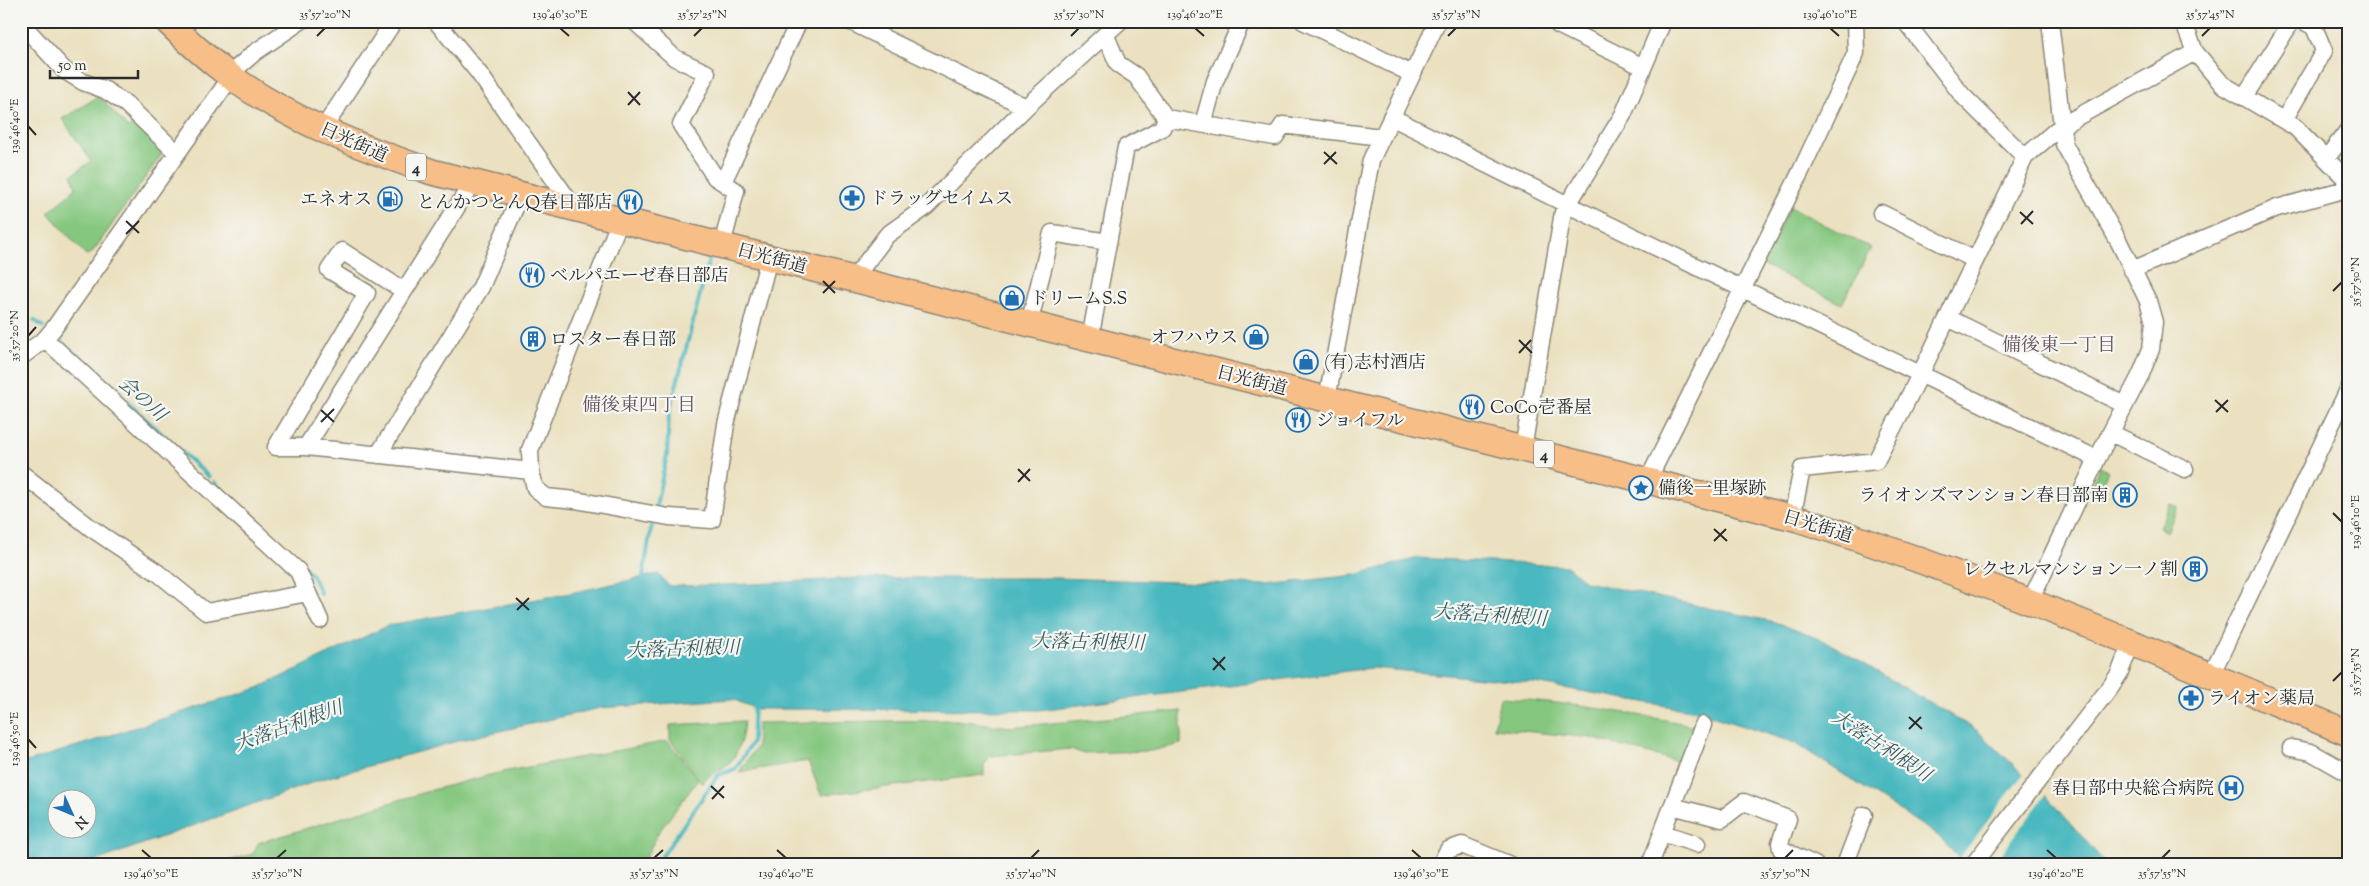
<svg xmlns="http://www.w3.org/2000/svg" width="2369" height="886" viewBox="0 0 2369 886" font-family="'Sorts Mill Goudy','Noto Serif JP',serif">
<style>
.green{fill:#85c77f;stroke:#587955}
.water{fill:#49b8bf;stroke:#3a7275;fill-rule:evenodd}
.pier{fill:#ebe1c0}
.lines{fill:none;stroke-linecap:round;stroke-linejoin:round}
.stream{stroke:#49b8bf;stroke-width:4}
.minor-casing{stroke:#8b8676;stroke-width:19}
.highway-casing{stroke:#8b8676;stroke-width:28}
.minor{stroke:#fff;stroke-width:16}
.highway{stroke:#f7be88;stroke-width:25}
.ticks{fill:none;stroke:#2b2b2b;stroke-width:2}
.labels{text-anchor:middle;stroke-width:4.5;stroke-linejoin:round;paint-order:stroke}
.shield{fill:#f6f6f2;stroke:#686867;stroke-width:1}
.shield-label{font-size:16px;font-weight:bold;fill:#2b2b2b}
.street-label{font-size:18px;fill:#2b2b2b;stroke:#f6f6f2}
.poi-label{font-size:18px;fill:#2b2b2b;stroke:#f6f6f2;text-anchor:start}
.neighbourhood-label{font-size:19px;fill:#65545e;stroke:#f6f6f2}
.water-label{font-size:19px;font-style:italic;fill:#365c5f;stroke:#f6f6f2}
.neatline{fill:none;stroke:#2b2b2b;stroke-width:2}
.ticks-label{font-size:12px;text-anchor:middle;fill:#2b2b2b}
</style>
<rect width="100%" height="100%" fill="#f6f6f2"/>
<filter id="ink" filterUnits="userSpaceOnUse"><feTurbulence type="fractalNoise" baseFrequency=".02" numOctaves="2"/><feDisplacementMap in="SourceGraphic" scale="10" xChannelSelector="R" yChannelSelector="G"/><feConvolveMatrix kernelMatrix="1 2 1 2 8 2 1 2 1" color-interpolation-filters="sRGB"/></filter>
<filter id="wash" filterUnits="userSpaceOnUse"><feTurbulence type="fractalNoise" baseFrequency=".0096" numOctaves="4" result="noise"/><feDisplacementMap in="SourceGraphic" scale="20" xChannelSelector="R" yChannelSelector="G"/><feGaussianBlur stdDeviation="1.12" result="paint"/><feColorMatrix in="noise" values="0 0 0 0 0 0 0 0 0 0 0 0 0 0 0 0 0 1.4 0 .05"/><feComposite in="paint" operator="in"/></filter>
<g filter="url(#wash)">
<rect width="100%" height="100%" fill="#ebe1c0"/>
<path class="green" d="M 99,96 L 128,128 L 135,122 L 160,147 L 162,154 L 92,253 L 86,255 L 48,213 L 76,188 L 72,175 L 91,161 L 62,119 Z
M 1790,207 L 1871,248 L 1842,304 L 1761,264 Z
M 2100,467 L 2108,471 L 2096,496 L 2088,492 Z
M 2170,504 L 2178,507 L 2167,532 L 2159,528 Z
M 1500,698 C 1568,702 1630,713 1696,726 L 1683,763 L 1591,738 L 1494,728 Z
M 1181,711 L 1181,744 L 1151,751 L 1081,753 L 1071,749 L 990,756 L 984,765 L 984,775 L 821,795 L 808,761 L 739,772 L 757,746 L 757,723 L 956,720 L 1010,727 Z
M 744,721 C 743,736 739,755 727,765 C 717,773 709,773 702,784 L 670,739 L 670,725 Z
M 668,741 L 698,780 L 658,833 L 642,865 L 214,865 L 253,854 L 258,843 L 432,790 L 502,772 Z"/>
<path class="water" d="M 1418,558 L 1567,566 L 1586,582 L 1775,622 L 1827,642 L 1978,731 L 2051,801 L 2107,865 L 1967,865 L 1937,835 L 1795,743 L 1696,711 L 1534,683 L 1372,668 L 1039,710 L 756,709 L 732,699 L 600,708 L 461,740 L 322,779 L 85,865 L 21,865 L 21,764 L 258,688 L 389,625 L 566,594 L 658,574 L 669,586 L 754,584 L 860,578 L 1058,578 L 1267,585 L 1355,575 ZM 58,798 L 88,798 L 88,828 L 58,828 Z"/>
<path class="pier" d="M 2025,772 L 2047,793 L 1993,865 L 1963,865 L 1958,860 Z"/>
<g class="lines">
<path class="stream" d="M 21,311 L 27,315
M 34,320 L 43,327
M 58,339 L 209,477
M 214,482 L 228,496
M 235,502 L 260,525
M 655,510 L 667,455 L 669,414 L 711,252
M 304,567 L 313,577 L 320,593
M 642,582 L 653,517
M 656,865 L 718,775 L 735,769 L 752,743 L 754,704"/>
</g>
</g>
<g filter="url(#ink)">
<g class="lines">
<g class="minor-casing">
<path id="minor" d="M 436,21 L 478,72 L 575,209
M 634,21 L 675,58 L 707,73 L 681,125 L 715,177 L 736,191 L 722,245
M 849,21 L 1026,107
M 1303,21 L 1412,74
M 1557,21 L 1558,25 L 1643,67
M 1905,21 L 1962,95 L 2025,157
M 2183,21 L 2195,52 L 2222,84 L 2295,127 L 2344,177 L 2348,190
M 21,23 L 65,71 L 83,82 L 105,90 L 126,104 L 177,153
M 1106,36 L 1118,64 L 1136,76 L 1166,118 L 1275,137 L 1283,125 L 1381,137
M 2244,97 L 2292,21
M 1391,117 L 1566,204 L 2097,459
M 2284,120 L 2324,51 L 2314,27 L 2303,21
M 1203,124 L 1215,81 L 1242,21
M 323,129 L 394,21
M 2326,159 L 2348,130
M 723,182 L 799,21
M 1881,213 L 1975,260
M 620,220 L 530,450 L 531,471 L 535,488 L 546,497 L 575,500 L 669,517 L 712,520 L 726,424 L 769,258
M 2132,270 L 2277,208 L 2346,189
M 852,281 L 887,235 L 926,207 L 1026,107 L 1120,21
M 404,291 L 342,251 L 329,270 L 367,293 L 276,447 L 306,447 L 531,471
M 1948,318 L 2125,405
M 1029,324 L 1052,233 L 1108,242
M 45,339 L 298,571 L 320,620
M 1090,339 L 1126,147 L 1162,128 L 1166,118
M 21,357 L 45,339 L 54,328 L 238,67 L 254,53 L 301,21
M 1327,399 L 1371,160 L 1438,21
M 2111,433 L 2185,469
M 306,447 L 472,183
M 1523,449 L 1563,212 L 1623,115 L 1663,21
M 378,455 L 481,287 L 520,196
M 21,473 L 91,528 L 158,573 L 206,612 L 308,593
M 1648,480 L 1800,173 L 1856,53 L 1855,21
M 1792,518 L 1802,469 L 1876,461 L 1921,373 L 2025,157 L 2061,126 L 2195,52
M 2030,602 L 2097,459 L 2141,374 L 2151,349 L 2154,322 L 2148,301 L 2119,242 L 2064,144 L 2050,21
M 2211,675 L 2348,390
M 2291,748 L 2311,752 L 2348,773
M 1672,806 L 1722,819 L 1744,802 L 1788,819 L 1780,843 L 1781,849 L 1815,865
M 1662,833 L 1697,844
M 1440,865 L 1448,850 L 1462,845 L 1510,865
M 1650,865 L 1703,725
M 1845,865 L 1864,815
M 1973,865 L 2111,686 L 2119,674 L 2131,644"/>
</g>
<g class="highway-casing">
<path id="highway" d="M 167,21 C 187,41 208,59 230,76 C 289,120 363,148 432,172 L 1798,519 C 1985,578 2166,657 2348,733"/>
</g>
<use href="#minor" class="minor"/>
<use href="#highway" class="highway"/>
</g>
</g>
<path class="ticks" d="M 560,28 L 569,36M 1195,28 L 1204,36M 1830,28 L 1839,36M 317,36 L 325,28M 694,36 L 702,28M 1071,36 L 1079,28M 1448,36 L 1456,28M 2202,36 L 2210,28M 628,92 L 640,105M 628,105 L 640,92M 28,126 L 36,135M 1324,152 L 1337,164M 1324,164 L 1336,152M 2020,212 L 2033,224M 126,221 L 139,233M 2021,224 L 2033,211M 126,234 L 139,221M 823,281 L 835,293M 2333,291 L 2342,282M 823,293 L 835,281M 28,336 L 36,327M 1519,340 L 1532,353M 1519,353 L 1531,340M 2215,400 L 2228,412M 321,410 L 334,422M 2216,412 L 2228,400M 321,422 L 334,409M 1018,469 L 1030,481M 1018,482 L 1030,469M 2333,513 L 2342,522M 1714,529 L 1727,541M 1714,541 L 1726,529M 516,598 L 529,610M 517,610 L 529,598M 1213,658 L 1225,670M 1213,670 L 1225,657M 2333,681 L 2342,672M 1909,717 L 1922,729M 1909,729 L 1921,717M 28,739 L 36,748M 711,786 L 724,798M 712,799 L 724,786M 142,850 L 151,858M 777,850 L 786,858M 1412,850 L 1421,858M 2047,850 L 2056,858M 277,858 L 286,850M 654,858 L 663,850M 1031,858 L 1039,850M 1785,858 L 1793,850M 2162,858 L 2170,850"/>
<defs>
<g id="pharmacy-ring" transform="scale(1.25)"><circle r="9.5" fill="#f6f6f2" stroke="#1f6fb2" stroke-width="1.5"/><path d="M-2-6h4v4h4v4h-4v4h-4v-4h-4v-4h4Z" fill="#1f6fb2"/></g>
<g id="fuel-ring" transform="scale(1.25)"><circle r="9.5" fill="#f6f6f2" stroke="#1f6fb2" stroke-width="1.5"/><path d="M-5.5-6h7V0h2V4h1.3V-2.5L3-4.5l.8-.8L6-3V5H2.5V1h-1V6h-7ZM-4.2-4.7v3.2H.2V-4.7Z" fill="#1f6fb2"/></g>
<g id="restaurant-ring" transform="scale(1.25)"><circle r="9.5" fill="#f6f6f2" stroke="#1f6fb2" stroke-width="1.5"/><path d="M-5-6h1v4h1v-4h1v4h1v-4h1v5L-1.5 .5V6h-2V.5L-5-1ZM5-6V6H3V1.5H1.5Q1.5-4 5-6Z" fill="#1f6fb2"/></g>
<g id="shop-ring" transform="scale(1.25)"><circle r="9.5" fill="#f6f6f2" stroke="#1f6fb2" stroke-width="1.5"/><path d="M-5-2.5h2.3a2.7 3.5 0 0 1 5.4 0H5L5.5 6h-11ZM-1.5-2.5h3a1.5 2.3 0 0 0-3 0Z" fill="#1f6fb2"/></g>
<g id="building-ring" transform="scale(1.25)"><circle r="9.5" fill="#f6f6f2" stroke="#1f6fb2" stroke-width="1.5"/><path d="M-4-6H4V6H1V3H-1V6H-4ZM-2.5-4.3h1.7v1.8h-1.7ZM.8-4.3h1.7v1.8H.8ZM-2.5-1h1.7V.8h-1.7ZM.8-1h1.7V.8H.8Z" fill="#1f6fb2"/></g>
<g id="sight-ring" transform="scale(1.25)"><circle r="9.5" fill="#f6f6f2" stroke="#1f6fb2" stroke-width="1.5"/><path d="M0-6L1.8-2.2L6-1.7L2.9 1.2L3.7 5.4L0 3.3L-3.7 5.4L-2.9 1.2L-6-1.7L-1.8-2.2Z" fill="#1f6fb2"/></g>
<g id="hospital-ring" transform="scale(1.25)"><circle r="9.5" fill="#f6f6f2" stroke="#1f6fb2" stroke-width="1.5"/><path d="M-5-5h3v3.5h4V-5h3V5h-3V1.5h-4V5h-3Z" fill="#1f6fb2"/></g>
</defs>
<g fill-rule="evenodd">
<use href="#pharmacy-ring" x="852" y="198"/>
<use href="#fuel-ring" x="390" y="199"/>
<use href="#restaurant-ring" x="630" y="202"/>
<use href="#restaurant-ring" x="532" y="275"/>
<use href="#shop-ring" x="1012" y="298"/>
<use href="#shop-ring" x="1256" y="337"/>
<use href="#building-ring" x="533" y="339"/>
<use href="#shop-ring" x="1306" y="362"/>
<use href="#restaurant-ring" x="1472" y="407"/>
<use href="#restaurant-ring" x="1298" y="420"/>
<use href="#sight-ring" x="1641" y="488"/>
<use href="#building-ring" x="2125" y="495"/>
<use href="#building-ring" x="2195" y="569"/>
<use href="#pharmacy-ring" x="2191" y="698"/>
<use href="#hospital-ring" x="2231" y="788"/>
</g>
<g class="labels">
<g class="shield">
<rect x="406" y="153.5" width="20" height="27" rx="4"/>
<rect x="1534" y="440.5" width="20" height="27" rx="4"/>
</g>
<g class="shield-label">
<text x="416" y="173">4</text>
<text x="1544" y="460">4</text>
</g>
<g class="street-label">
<text transform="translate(354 142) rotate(24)" y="6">日光街道</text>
<text transform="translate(772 258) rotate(15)" y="6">日光街道</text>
<text transform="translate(1252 380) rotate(14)" y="6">日光街道</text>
<text transform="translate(1818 526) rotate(17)" y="6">日光街道</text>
</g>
<g class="poi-label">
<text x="870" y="204">ドラッグセイムス</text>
<text x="372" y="205" text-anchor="end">エネオス</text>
<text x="612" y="208" text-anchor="end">とんかつとんQ春日部店</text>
<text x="550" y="281">ベルパエーゼ春日部店</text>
<text x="1030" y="304">ドリームS.S</text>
<text x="1238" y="343" text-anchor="end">オフハウス</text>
<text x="550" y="345">ロスター春日部</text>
<text x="1324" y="368">(有)志村酒店</text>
<text x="1490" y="413">CoCo壱番屋</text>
<text x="1316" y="426">ジョイフル</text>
<text x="1658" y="494">備後一里塚跡</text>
<text x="2108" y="501" text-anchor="end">ライオンズマンション春日部南</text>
<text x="2178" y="575" text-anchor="end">レクセルマンション一ノ割</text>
<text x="2208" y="704">ライオン薬局</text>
<text x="2214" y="794" text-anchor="end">春日部中央総合病院</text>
</g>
<g class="neighbourhood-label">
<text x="2059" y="351">備後東一丁目</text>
<text x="639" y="411">備後東四丁目</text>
</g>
<g class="water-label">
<text transform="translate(143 398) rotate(42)" y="7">会の川</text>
<text transform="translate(1490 614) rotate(4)" y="7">大落古利根川</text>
<text transform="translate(1088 641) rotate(1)" y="7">大落古利根川</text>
<text transform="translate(683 648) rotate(-2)" y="7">大落古利根川</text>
<text transform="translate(288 725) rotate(-20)" y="7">大落古利根川</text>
<text transform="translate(1882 745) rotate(33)" y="7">大落古利根川</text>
</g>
</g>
<rect width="2369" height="886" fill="none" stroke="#f6f6f2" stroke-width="55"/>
<g transform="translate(72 814) rotate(134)"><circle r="24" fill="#f6f6f2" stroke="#a5a5a2"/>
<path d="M0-4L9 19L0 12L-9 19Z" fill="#1f6fb2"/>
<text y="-8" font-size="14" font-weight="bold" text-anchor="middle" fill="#2b2b2b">N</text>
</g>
<path d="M50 70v8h88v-8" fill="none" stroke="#2b2b2b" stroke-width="2.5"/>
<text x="58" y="70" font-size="15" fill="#2b2b2b" stroke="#f6f6f2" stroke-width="4" paint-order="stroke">50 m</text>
<rect x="28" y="28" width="2314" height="830" class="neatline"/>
<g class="ticks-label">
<text x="325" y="18">35°57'20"N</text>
<text x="560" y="18">139°46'30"E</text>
<text x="702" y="18">35°57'25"N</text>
<text x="1079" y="18">35°57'30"N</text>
<text x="1195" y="18">139°46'20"E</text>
<text x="1456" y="18">35°57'35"N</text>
<text x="1830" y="18">139°46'10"E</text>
<text x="2210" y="18">35°57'45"N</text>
<text transform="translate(14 126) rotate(-90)" y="4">139°46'40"E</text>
<text transform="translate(2355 282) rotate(-90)" y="4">35°57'50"N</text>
<text transform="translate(14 336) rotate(-90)" y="4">35°57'20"N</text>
<text transform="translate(2355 522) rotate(-90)" y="4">139°46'10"E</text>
<text transform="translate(2355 672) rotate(-90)" y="4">35°57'55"N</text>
<text transform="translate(14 739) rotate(-90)" y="4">139°46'50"E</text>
<text x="151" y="877">139°46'50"E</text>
<text x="277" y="877">35°57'30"N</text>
<text x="654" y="877">35°57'35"N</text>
<text x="786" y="877">139°46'40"E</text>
<text x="1031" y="877">35°57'40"N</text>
<text x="1421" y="877">139°46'30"E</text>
<text x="1785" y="877">35°57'50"N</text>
<text x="2056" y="877">139°46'20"E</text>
<text x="2162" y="877">35°57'55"N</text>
</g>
</svg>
